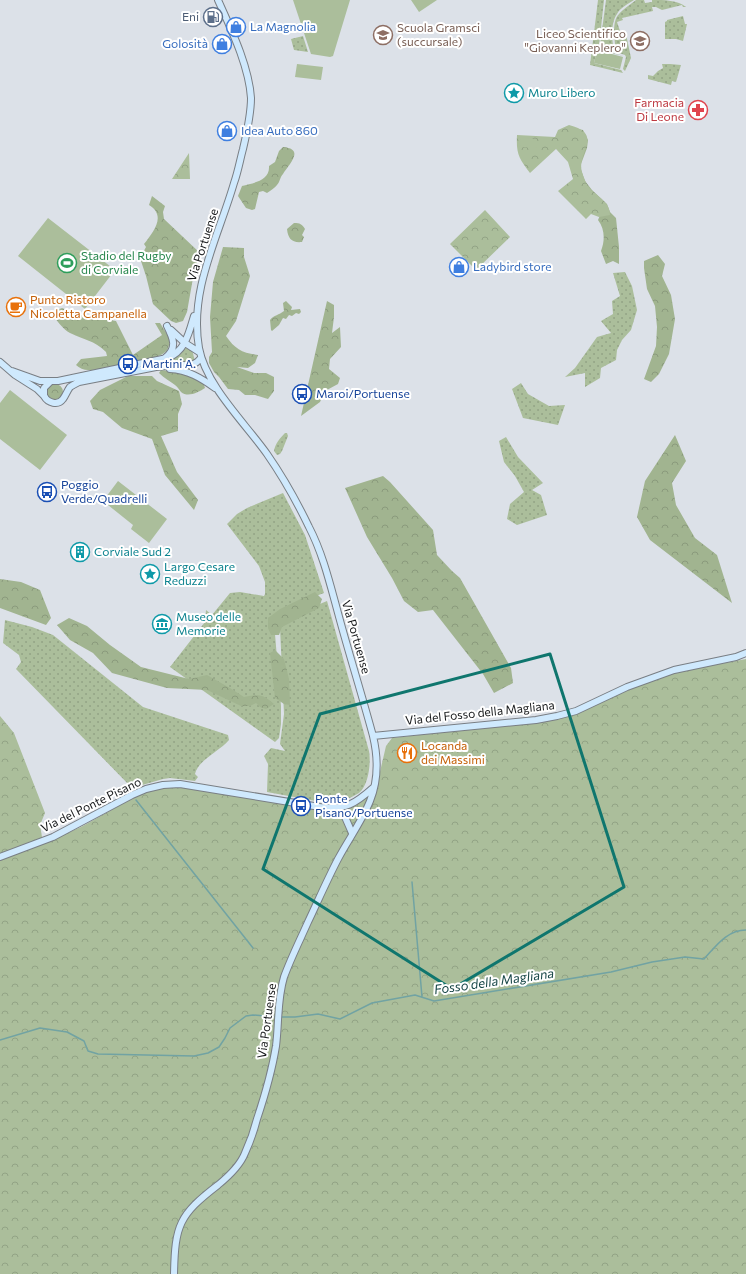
<svg xmlns="http://www.w3.org/2000/svg" width="746" height="1274" viewBox="0 0 746 1274" font-family="Commissioner,sans-serif">
<style>
.grass{fill:url(#grass-dots)}
.forest{fill:url(#forest-crowns)}
.park{fill:url(#park-crowns)}
.garden{fill:#abbe9b}
.lines{fill:none;stroke-linecap:round;stroke-linejoin:round}
.stream{stroke:#71a3a3;stroke-width:1.5}
.secondary-casing{stroke:#797e84;stroke-width:8}
.secondary{stroke:#cfe9fd;stroke-width:6}
.marked{fill:none;stroke:#0f766e;stroke-width:3;stroke-linejoin:round}
.labels{text-anchor:middle;stroke-width:4;stroke-linejoin:round;paint-order:stroke}
.service-label{font-size:12px;fill:#4e5e75;stroke:#fff;text-anchor:end}
.shop-label{font-size:12px;fill:#366cbe;stroke:#fff;text-anchor:start}
.education-label{font-size:12px;fill:#785e54;stroke:#fff;text-anchor:start}
.culture-label{font-size:12px;fill:#0d838f;stroke:#fff;text-anchor:start}
.health-label{font-size:12px;fill:#be3a42;stroke:#fff;text-anchor:end}
.street-label{font-size:12px;fill:#17191b;stroke:#fff}
.leisure-label{font-size:12px;fill:#27864d;stroke:#fff;text-anchor:start}
.food-label{font-size:12px;fill:#c56008;stroke:#fff;text-anchor:start}
.transit-label{font-size:12px;fill:#164399;stroke:#fff;text-anchor:start}
.water-label{font-size:13px;font-style:italic;fill:#174647;stroke:#fff}
</style>
<defs>
<pattern id="grass-dots" width="8" height="8" patternUnits="userSpaceOnUse"><rect width="8" height="8" fill="#abbe9b"/><path d="M2 2h.1M6 6h.1" fill="none" stroke="#92a385" stroke-width="1.8" stroke-linecap="round"/></pattern>
<pattern id="forest-crowns" width="20" height="18" patternUnits="userSpaceOnUse"><rect width="20" height="18" fill="#a1b490"/><path d="M2 6a3 3 0 1 1 6 0M12 15a3 3 0 1 1 6 0" fill="none" stroke="#8a9a7c"/></pattern>
<pattern id="park-crowns" width="20" height="18" patternUnits="userSpaceOnUse"><rect width="20" height="18" fill="#abbe9b"/><path d="M2 6a3 3 0 1 1 6 0M12 15a3 3 0 1 1 6 0" fill="none" stroke="#92a385"/></pattern>
</defs>
<rect width="100%" height="100%" fill="#dce1e8"/>
<path class="grass" d="M 598,0 L 604,0 L 599,46 L 602,50 L 624,56 L 597,50 L 594,63 L 621,70 L 623,73 L 590,65 Z
M 606,0 L 634,0 C 628,4 620,8 617,14 C 610,24 612,41 614,51 L 604,49 L 600,45 Z
M 636,0 L 644,0 L 645,3 L 652,2 L 652,0 C 664,0 678,0 686,7 L 683,7 L 682,5 L 662,10 L 656,7 L 652,7 L 653,11 L 622,18 L 623,20 L 617,22 L 621,34 L 626,34 L 631,58 L 625,71 L 623,69 L 626,57 L 625,55 L 616,52 C 615,42 611,22 619,14 C 623,9 630,5 636,0 Z
M 683,16 L 685,24 L 687,24 L 683,41 L 676,39 L 665,39 L 665,22 L 667,21 L 667,20 Z
M 303,36 L 308,52 L 294,50 L 291,39 Z
M 662,64 L 670,64 L 681,65 L 676,82 L 672,81 L 671,85 L 648,79 L 648,75 L 653,76 L 658,71 L 663,68 Z
M 625,272 L 632,286 L 637,310 L 631,330 L 622,340 L 617,350 L 616,360 L 601,368 L 600,378 L 585,387 L 585,373 L 565,377 L 575,368 L 597,337 L 611,333 L 601,321 L 613,314 L 612,301 L 620,296 L 613,273 Z
M 186,348 L 192,350 L 195,361 L 193,362 L 166,363 L 166,362 L 174,358 Z
M 521,383 L 528,394 L 549,406 L 565,405 L 558,425 L 523,418 L 512,389 Z
M 285,433 L 287,433 L 288,436 L 282,451 L 280,454 L 277,455 L 274,451 C 275,444 280,438 285,433 Z
M 506,437 L 518,457 L 543,483 L 532,490 L 541,495 L 547,515 L 517,525 L 507,519 L 510,504 L 524,492 L 515,476 L 504,462 L 499,441 Z
M 283,493 L 305,535 L 324,593 L 300,602 L 274,622 L 281,706 L 281,724 L 279,738 L 275,742 L 170,667 L 205,622 L 206,610 L 212,615 L 230,593 L 240,592 L 264,596 L 265,594 L 265,582 L 259,566 L 227,524 L 237,514 L 247,508 Z
M 327,601 L 369,751 C 371,762 369,785 359,793 C 351,798 341,802 332,804 L 267,792 L 268,764 L 264,756 L 271,748 L 285,751 L 280,744 L 284,714 L 280,628 L 296,614 Z
M 5,620 L 32,627 L 53,635 L 143,707 L 228,735 L 229,740 C 220,751 198,760 195,774 L 198,777 L 195,781 L 170,778 L 163,779 L 132,788 L 16,669 L 21,662 L 19,655 L 3,643 Z"/>
<path class="forest" d="M 568,127 L 583,130 L 588,140 L 587,148 L 581,164 L 581,170 L 585,181 L 592,190 L 607,204 L 610,212 L 616,218 L 619,247 L 619,264 L 613,261 L 606,264 L 601,251 C 605,241 605,229 598,220 L 604,206 L 585,192 Z
M 283,147 C 306,149 288,165 283,174 C 280,177 280,182 277,185 C 275,188 271,190 267,193 L 263,191 L 259,192 L 255,209 L 252,210 L 246,208 L 238,196 L 242,186 C 253,183 270,181 269,166 L 275,162 L 279,151 Z
M 152,196 L 165,206 L 163,212 L 164,219 L 200,253 L 193,278 L 187,312 L 183,321 L 176,323 L 171,321 L 153,304 L 146,276 L 140,258 L 146,247 L 144,244 C 153,232 167,216 149,205 Z
M 294,223 C 300,223 302,224 305,229 L 302,235 L 304,237 L 302,242 C 292,243 288,239 287,229 Z
M 223,247 L 244,248 L 244,257 L 250,276 L 236,321 L 226,336 C 235,349 242,353 258,355 L 255,363 L 248,368 L 237,367 L 254,373 L 266,373 L 274,377 L 274,391 L 268,399 L 255,395 L 245,395 L 239,390 L 228,389 L 219,377 L 214,372 L 209,363 L 209,357 L 212,352 L 210,317 L 213,282 Z
M 658,255 L 665,264 L 662,276 L 671,295 L 675,319 L 669,354 L 659,374 L 651,382 L 644,379 L 656,346 L 657,327 L 655,306 L 647,289 L 644,268 L 644,261 Z
M 286,301 L 292,307 L 291,310 L 300,309 L 301,312 L 299,314 L 296,313 L 292,316 L 289,315 L 286,319 L 283,318 L 279,325 L 272,331 L 271,330 L 270,320 C 274,315 279,315 284,311 L 283,303 Z
M 327,301 L 334,305 L 334,317 L 332,333 L 340,327 L 341,347 L 330,359 L 329,369 L 340,378 L 338,384 L 325,391 L 320,402 L 301,416 Z
M 62,308 L 81,315 L 116,321 L 133,355 L 162,335 L 155,323 L 160,323 L 170,339 C 169,345 169,350 164,353 C 157,359 97,371 88,370 C 84,370 79,368 76,365 L 81,359 L 107,356 L 106,352 C 94,340 84,340 70,333 C 63,329 59,323 54,317 L 57,310 Z
M 161,370 L 179,372 L 203,382 L 205,388 C 199,392 188,398 181,392 C 179,390 178,387 175,385 C 170,381 164,378 159,373 Z
M 128,376 L 152,376 L 157,381 L 179,391 L 182,404 L 178,414 L 178,431 L 161,436 L 177,472 L 198,500 L 194,510 L 165,475 L 152,439 L 122,428 L 103,412 L 93,409 L 90,401 L 100,390 Z
M47 392a8 8 0 1 1 16 0a8 8 0 1 1-16 0Z
M 675,435 L 686,461 L 672,483 L 676,505 L 695,538 L 717,555 L 732,603 L 650,540 L 637,517 L 645,481 Z
M 383,476 L 390,482 L 433,530 L 437,555 L 452,571 L 460,578 L 511,668 L 513,683 L 494,693 L 483,674 L 433,610 L 418,612 L 404,601 L 392,578 L 367,537 L 345,488 Z
M 0,579 L 21,582 L 40,590 L 51,618 L 46,625 L 0,608 Z
M 315,592 L 322,599 L 319,608 L 282,627 L 279,635 L 271,635 L 268,628 L 268,618 L 280,609 Z
M 69,618 L 87,626 L 110,645 L 141,667 L 189,679 L 207,675 L 230,688 L 244,697 C 259,694 263,694 274,704 L 266,709 L 260,707 L 256,703 L 250,706 L 241,706 L 207,690 L 167,688 L 112,673 L 93,653 L 70,640 L 57,625 Z
M 275,650 L 284,659 L 289,679 L 290,705 L 284,704 L 275,698 L 270,653 Z"/>
<path class="park" d="M 569,125 C 605,134 576,153 582,172 C 584,179 587,186 592,191 C 600,198 610,203 610,215 L 599,217 L 591,214 L 586,219 L 558,191 L 573,179 L 568,162 L 556,149 L 530,173 C 519,158 516,154 517,135 L 555,137 L 558,130 Z
M 189,153 L 190,179 L 172,179 Z
M 485,210 L 510,237 L 476,270 L 450,244 Z
M 746,659 L 746,1274 L 0,1274 L 0,716 L 14,733 L 45,813 L 40,825 L 42,837 L 36,847 L 81,827 L 142,793 L 164,787 L 195,788 L 335,812 L 371,792 L 379,776 L 386,746 L 392,738 L 552,720 L 672,673 Z"/>
<path class="garden" d="M 293,0 L 350,0 L 333,56 L 330,57 L 311,54 Z
M 411,0 L 437,0 L 419,12 Z
M 597,50 L 623,57 L 620,69 L 594,63 Z
M 297,64 L 323,67 L 321,80 L 295,77 Z
M 521,138 L 537,139 L 537,148 L 520,147 Z
M 48,218 L 115,270 L 85,309 L 18,256 Z
M 10,390 L 67,435 L 40,470 L 0,439 L 0,403 Z
M 118,481 L 167,519 L 149,543 L 131,529 L 133,525 L 103,501 Z"/>
<g class="lines">
<path class="stream" d="M 136,800 L 253,948
M 412,882 L 422,997
M 281,1017 L 295,1017 L 318,1014 L 340,1019 L 372,1003 L 415,995 L 434,1001 L 611,972 L 652,962 L 685,957 L 704,959 C 716,946 727,930 746,930
M 0,1040 L 40,1028 L 67,1032 L 84,1041 L 88,1051 L 98,1054 L 194,1056 L 208,1053 L 219,1047 L 225,1038 L 230,1028 L 246,1016 L 253,1015 L 277,1017"/>
<g class="secondary-casing">
<path id="secondary" d="M 171,330 L 185,343 L 199,352
M 165,358 C 178,348 173,338 167,326
M 0,362 L 15,375 L 37,389 L 45,397
M 170,369 C 188,370 201,378 215,388
M 12,371 L 40,381 L 58,381 L 167,358 C 185,352 189,333 194,316
M 50,382 L 44,388 L 44,396 C 48,403 58,406 63,399 C 66,395 67,391 70,387 C 73,385 75,384 79,382 L 156,367 L 176,365 L 192,365 L 197,362 L 201,358
M 373,736 L 536,720 L 557,716 L 576,711 L 627,687 L 674,670 L 736,657 L 746,653
M 335,808 L 345,817 L 352,833
M 0,857 L 53,837 L 132,795 L 146,789 L 163,785 L 180,784 L 192,786 L 320,807 C 346,810 355,804 374,787
M 174,1274 C 175,1225 179,1215 218,1185 C 229,1176 240,1166 245,1153 C 250,1142 254,1131 257,1119 C 265,1095 272,1071 276,1046 C 279,1023 277,1000 284,977 C 291,958 300,940 308,922 C 318,901 327,880 338,859 C 348,840 362,821 370,801 C 378,781 378,757 373,736 C 362,695 349,654 338,613 C 330,584 323,554 309,527 C 297,502 283,477 267,454 C 246,424 206,386 199,348 C 189,290 218,238 234,183 C 238,172 240,160 243,149 C 247,132 251,115 251,98 C 249,66 231,29 218,0"/>
</g>
<use href="#secondary" class="secondary"/>
</g>
<path class="marked" d="M 550,654 L 624,887 L 452,989 L 263,869 L 320,714 Z"/>
<defs>
<g id="fuel-ring" transform="scale(1)"><circle r="9.5" fill="#fff" stroke="#5c6f8a" stroke-width="1.5"/><path d="M-5.5-6h7V0h2V4h1.3V-2.5L3-4.5l.8-.8L6-3V5H2.5V1h-1V6h-7ZM-4.2-4.7v3.2H.2V-4.7Z" fill="#5c6f8a"/></g>
<g id="shop-ring" transform="scale(1)"><circle r="9.5" fill="#fff" stroke="#3f7fe0" stroke-width="1.5"/><path d="M-5-2.5h2.3a2.7 3.5 0 0 1 5.4 0H5L5.5 6h-11ZM-1.5-2.5h3a1.5 2.3 0 0 0-3 0Z" fill="#3f7fe0"/></g>
<g id="school-ring" transform="scale(1)"><circle r="9.5" fill="#fff" stroke="#8d6e63" stroke-width="1.5"/><path d="M0-5L7-2L0 1L-7-2ZM-4 1L0 2.5L4 1V4Q0 6-4 4Z" fill="#8d6e63"/></g>
<g id="sight-ring" transform="scale(1)"><circle r="9.5" fill="#fff" stroke="#0f9aa8" stroke-width="1.5"/><path d="M0-6L1.8-2.2L6-1.7L2.9 1.2L3.7 5.4L0 3.3L-3.7 5.4L-2.9 1.2L-6-1.7L-1.8-2.2Z" fill="#0f9aa8"/></g>
<g id="pharmacy-ring" transform="scale(1)"><circle r="9.5" fill="#fff" stroke="#e0444e" stroke-width="1.5"/><path d="M-2-6h4v4h4v4h-4v4h-4v-4h-4v-4h4Z" fill="#e0444e"/></g>
<g id="stadium-ring" transform="scale(1)"><circle r="9.5" fill="#fff" stroke="#2e9e5b" stroke-width="1.5"/><path d="M0-5a6.5 5 0 1 0 0 10a6.5 5 0 1 0 0-10ZM-3.5-1.8h7v3.6h-7Z" fill="#2e9e5b"/></g>
<g id="cafe-ring" transform="scale(1)"><circle r="9.5" fill="#fff" stroke="#e8710a" stroke-width="1.5"/><path d="M-5.5-4.5H6V0H3Q3 3.5 0 3.5H-2.5Q-5.5 3.5-5.5 0ZM3-3.2v2h1.7v-2ZM-6 4.5H4V6H-6Z" fill="#e8710a"/></g>
<g id="bus-ring" transform="scale(1)"><circle r="9.5" fill="#fff" stroke="#1a4fb4" stroke-width="1.5"/><path d="M-5-6H5V4H4V6H2V4H-2V6H-4V4H-5ZM-3.5-4V0h7V-4ZM-3.5 1.2v1.5H-2V1.2ZM2 1.2v1.5H3.5V1.2Z" fill="#1a4fb4"/></g>
<g id="building-ring" transform="scale(1)"><circle r="9.5" fill="#fff" stroke="#0f9aa8" stroke-width="1.5"/><path d="M-4-6H4V6H1V3H-1V6H-4ZM-2.5-4.3h1.7v1.8h-1.7ZM.8-4.3h1.7v1.8H.8ZM-2.5-1h1.7V.8h-1.7ZM.8-1h1.7V.8H.8Z" fill="#0f9aa8"/></g>
<g id="museum-ring" transform="scale(1)"><circle r="9.5" fill="#fff" stroke="#0f9aa8" stroke-width="1.5"/><path d="M0-6L6-3V-2H-6V-3ZM-5-1h2V3h-2ZM-1-1h2V3h-2ZM3-1h2V3H3ZM-6 4H6V6H-6Z" fill="#0f9aa8"/></g>
<g id="restaurant-ring" transform="scale(1)"><circle r="9.5" fill="#fff" stroke="#e8710a" stroke-width="1.5"/><path d="M-5-6h1v4h1v-4h1v4h1v-4h1v5L-1.5 .5V6h-2V.5L-5-1ZM5-6V6H3V1.5H1.5Q1.5-4 5-6Z" fill="#e8710a"/></g>
</defs>
<g fill-rule="evenodd">
<use href="#fuel-ring" x="213" y="17"/>
<use href="#shop-ring" x="236" y="27"/>
<use href="#school-ring" x="383" y="35"/>
<use href="#school-ring" x="640" y="41"/>
<use href="#shop-ring" x="222" y="44"/>
<use href="#sight-ring" x="514" y="93"/>
<use href="#pharmacy-ring" x="698" y="110"/>
<use href="#shop-ring" x="227" y="131"/>
<use href="#stadium-ring" x="67" y="263"/>
<use href="#shop-ring" x="459" y="267"/>
<use href="#cafe-ring" x="16" y="307"/>
<use href="#bus-ring" x="128" y="364"/>
<use href="#bus-ring" x="302" y="394"/>
<use href="#bus-ring" x="47" y="492"/>
<use href="#building-ring" x="80" y="552"/>
<use href="#sight-ring" x="150" y="574"/>
<use href="#museum-ring" x="162" y="624"/>
<use href="#restaurant-ring" x="407" y="753"/>
<use href="#bus-ring" x="301" y="806"/>
</g>
<g class="labels">
<g class="service-label">
<text x="199" y="21">Eni</text>
</g>
<g class="shop-label">
<text x="250" y="31">La Magnolia</text>
<text x="208" y="48" text-anchor="end">Golosità</text>
<text x="241" y="135">Idea Auto 860</text>
<text x="473" y="271">Ladybird store</text>
</g>
<g class="education-label">
<text x="397" y="32">Scuola Gramsci<tspan x="397" dy="14">(succursale)</tspan></text>
<text x="626" y="38" text-anchor="end">Liceo Scientifico<tspan x="626" dy="14">"Giovanni Keplero"</tspan></text>
</g>
<g class="culture-label">
<text x="528" y="97">Muro Libero</text>
<text x="94" y="556">Corviale Sud 2</text>
<text x="164" y="571">Largo Cesare<tspan x="164" dy="14">Reduzzi</tspan></text>
<text x="176" y="621">Museo delle<tspan x="176" dy="14">Memorie</tspan></text>
</g>
<g class="health-label">
<text x="684" y="107">Farmacia<tspan x="684" dy="14">Di Leone</tspan></text>
</g>
<g class="street-label">
<text transform="translate(203 245) rotate(-72)" y="4">Via Portuense</text>
<text transform="translate(356 637) rotate(74)" y="4">Via Portuense</text>
<text transform="translate(480 713) rotate(-6)" y="4">Via del Fosso della Magliana</text>
<text transform="translate(91 805) rotate(-26)" y="4">Via del Ponte Pisano</text>
<text transform="translate(267 1021) rotate(-82)" y="4">Via Portuense</text>
</g>
<g class="leisure-label">
<text x="81" y="260">Stadio del Rugby<tspan x="81" dy="14">di Corviale</tspan></text>
</g>
<g class="food-label">
<text x="30" y="304">Punto Ristoro<tspan x="30" dy="14">Nicoletta Campanella</tspan></text>
<text x="421" y="750">Locanda<tspan x="421" dy="14">dei Massimi</tspan></text>
</g>
<g class="transit-label">
<text x="142" y="368">Martini A.</text>
<text x="316" y="398">Maroi/Portuense</text>
<text x="61" y="489">Poggio<tspan x="61" dy="14">Verde/Quadrelli</tspan></text>
<text x="315" y="803">Ponte<tspan x="315" dy="14">Pisano/Portuense</tspan></text>
</g>
<g class="water-label">
<text transform="translate(494 981) rotate(-8)" y="5">Fosso della Magliana</text>
</g>
</g>
</svg>
